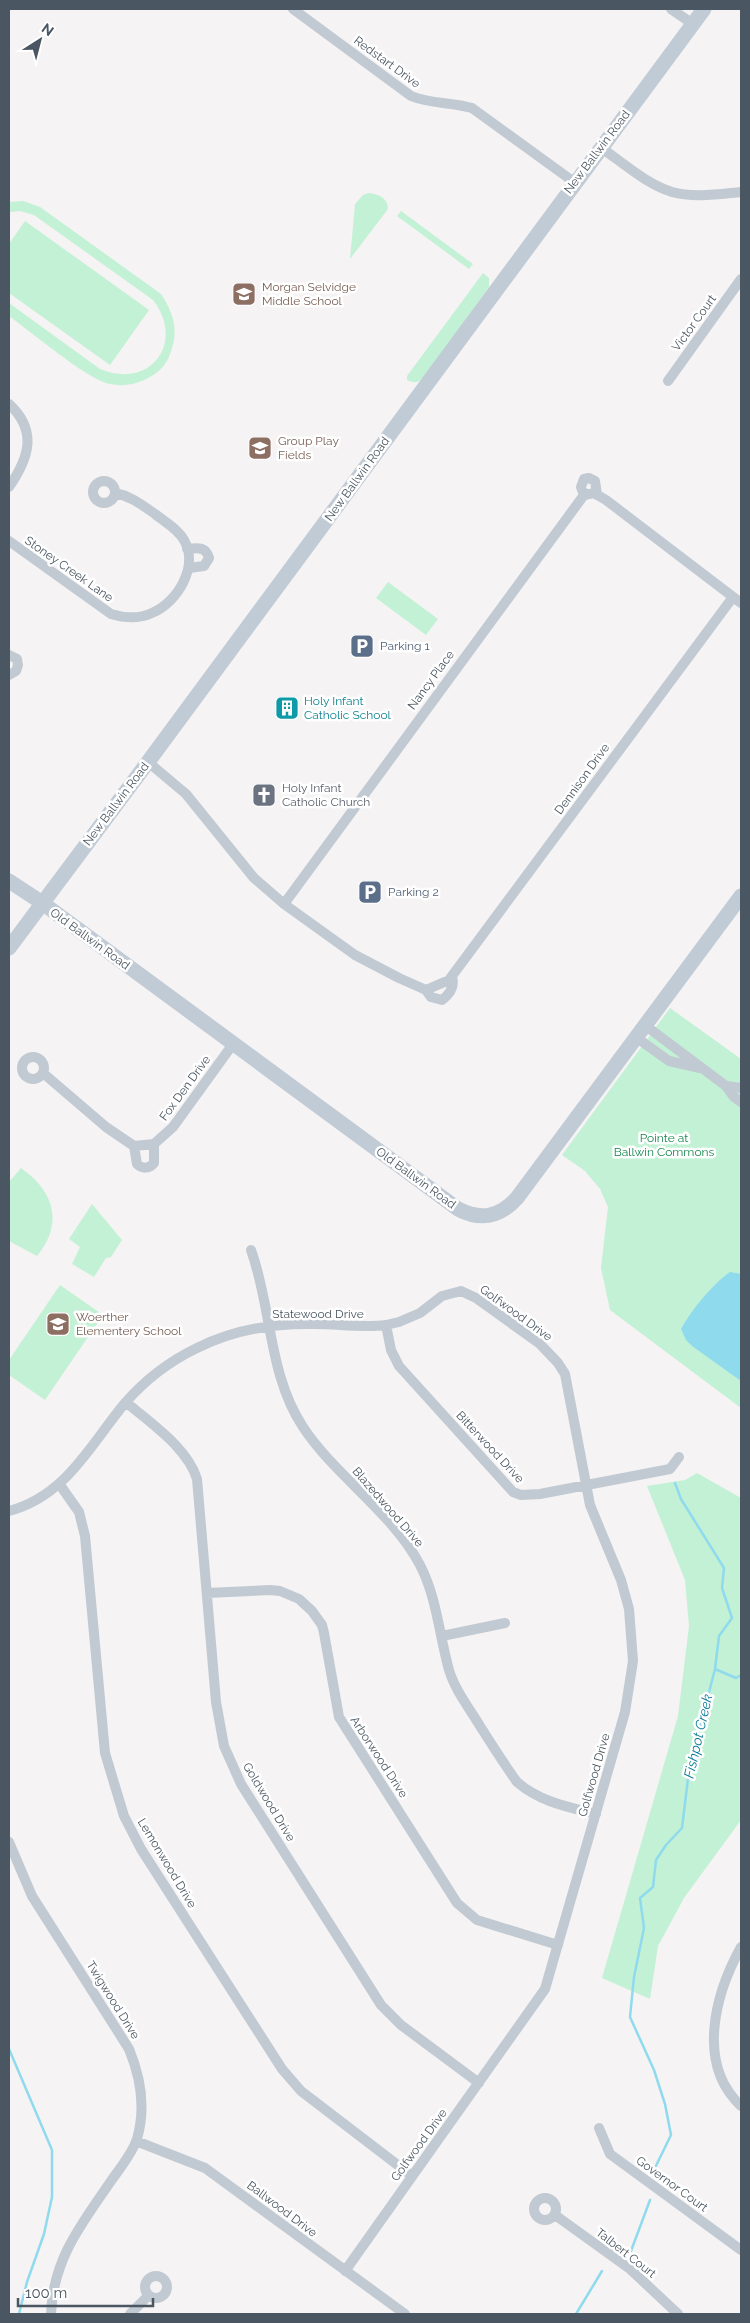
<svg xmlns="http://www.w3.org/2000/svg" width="750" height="2323" viewBox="0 0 750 2323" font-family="Raleway,sans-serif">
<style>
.green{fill:#c3f1d5}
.water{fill:#90daee}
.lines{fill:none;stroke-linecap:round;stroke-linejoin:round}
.stream{stroke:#90daee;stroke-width:2.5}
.street{stroke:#c1cad2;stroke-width:10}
.secondary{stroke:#c1cbd6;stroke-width:15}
.labels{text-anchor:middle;stroke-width:5;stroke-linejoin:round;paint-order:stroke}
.street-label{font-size:12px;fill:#4a5661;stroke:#fff}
.education-label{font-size:12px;fill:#785e54;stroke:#fff;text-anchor:start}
.service-label{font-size:12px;fill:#4e5e75;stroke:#fff;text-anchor:start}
.culture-label{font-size:12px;fill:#0d838f;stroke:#fff;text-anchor:start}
.worship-label{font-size:12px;fill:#5b616d;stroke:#fff;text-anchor:start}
.park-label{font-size:12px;fill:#17864f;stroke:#fff}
.water-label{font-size:14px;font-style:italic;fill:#0c7c9b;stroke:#fff}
</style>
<rect width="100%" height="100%" fill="#f5f3f3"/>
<path class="green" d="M 369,193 C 378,194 388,198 388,209 L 350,259 L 355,204 L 363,195 Z
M 23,201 L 40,207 L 161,294 C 174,314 179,331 170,354 C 167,364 159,372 150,377 C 138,384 124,387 110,384 C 88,380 30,331 9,316 L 9,303 L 100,369 C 150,390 186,343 153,300 L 34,215 L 20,211 L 9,212 L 9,202 Z
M 401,211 L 473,264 L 469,269 L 397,216 Z
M 25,221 L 149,310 L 110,365 L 9,293 L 9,244 Z
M 483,273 L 489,278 L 489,287 L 425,377 C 419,382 415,384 407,380 L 407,376 Z
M 388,582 L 438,619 L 426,635 L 376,598 Z
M 670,1008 L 741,1059 L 741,1408 L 610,1310 L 601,1268 L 608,1207 L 600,1189 L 585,1171 L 562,1155 Z
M 21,1168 C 54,1191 64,1223 37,1256 L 9,1241 L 9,1182 Z
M 92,1204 L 122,1240 L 111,1257 L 106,1258 L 94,1277 L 72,1264 L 80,1247 L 69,1239 Z
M 60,1285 L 103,1315 L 45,1400 L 9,1375 L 9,1360 Z
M 697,1473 L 741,1498 L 741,1820 L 684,1898 L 658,1946 L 650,1999 L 602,1978 L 678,1716 L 689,1626 L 685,1580 L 647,1486 L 685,1480 Z"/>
<path class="water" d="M 730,1272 L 741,1274 L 741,1381 L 692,1346 L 686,1340 L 681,1329 C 692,1309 712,1285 730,1272 Z"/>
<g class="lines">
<path class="stream" d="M 715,1669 L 736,1678 L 741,1675
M 9,2049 L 52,2150 L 52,2197 L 44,2234 L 27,2282 L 19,2314
M 652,2174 L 671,2135 L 665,2104 L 654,2070 L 630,2017 L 634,1977 L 644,1928 L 640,1898 L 653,1887 L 656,1860 L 666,1845 L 682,1828 L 689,1770 L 715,1669 L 719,1636 L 732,1618 L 722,1588 L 724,1568 L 681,1499 L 675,1483
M 631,2251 L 650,2200
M 576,2314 L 602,2271"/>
<path class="street" d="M 293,9 L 411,96 C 430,104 452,102 472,108 L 574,182
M 671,9 L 693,24
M 600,147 C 622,162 646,184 672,192 C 694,198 719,194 741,192
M 668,381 L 741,279
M 9,404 C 38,431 29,458 9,487
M93 492a11 11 0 1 1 22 0a11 11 0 1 1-22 0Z
M 584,495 L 581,487 L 584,479 L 589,478 L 595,481 L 597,495
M 9,541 L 111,614 C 124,618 139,619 152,613 C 178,602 199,566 184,540 C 178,529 165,522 155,514 C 142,505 131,496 115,493
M 187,549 C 197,548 206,546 209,558 L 204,566 L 189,568
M 9,655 L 17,659 L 18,665 L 16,671 L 9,675
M 148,762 L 186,794 L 254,878 L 284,904 L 355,955 L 399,978 L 426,990 L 449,980 L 733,597
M 284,904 L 584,495 L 594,493 L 606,500 L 741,603
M 426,990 L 431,997 L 442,1000 C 450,994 455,987 452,977
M 646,1026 L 726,1086 L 741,1088
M 637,1038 L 669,1061 L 700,1068
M22 1068a11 11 0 1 1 22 0a11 11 0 1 1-22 0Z
M 43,1073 L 106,1127 L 128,1142 L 134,1146 L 154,1144 L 173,1127 L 233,1044
M 726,1086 L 734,1097 L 741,1102
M 134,1146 L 137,1164 C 142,1169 149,1169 154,1163 L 154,1144
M 251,1250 C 272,1308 268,1374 303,1427 C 335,1476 393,1513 420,1565 C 437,1598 439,1634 449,1670 C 455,1690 469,1708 480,1726 C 492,1745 504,1764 517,1782 C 540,1802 568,1807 596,1814
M 386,1325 L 391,1350 L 399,1366 L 513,1492 L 521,1495 L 540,1494 L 670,1469 L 679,1457
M 126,1402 C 151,1424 187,1447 197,1479 L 216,1702 L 224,1746 L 241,1784 L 381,2005 L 401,2025 L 479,2083
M 60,1485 L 79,1512 L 85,1536 L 105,1753 L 124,1816 L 141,1849 L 282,2069 L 301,2091 L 412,2176
M 9,1511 C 66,1496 90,1445 125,1403 C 145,1380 170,1361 197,1348 C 233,1330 275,1323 315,1324 C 338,1324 363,1328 386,1325 L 399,1322 L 420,1313 L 442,1296 L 461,1291 L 476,1298 L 540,1344 L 558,1363 L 565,1374 L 590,1505 L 621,1580 L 629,1609 L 633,1661 L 625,1712 L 545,1989 L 345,2271
M 207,1593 L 270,1590 L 280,1591 L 299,1599 L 312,1611 L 322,1625 L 324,1633 L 339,1717 L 457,1903 L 477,1920 L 558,1945
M 442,1636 L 505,1623
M 9,1842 L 32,1896 L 129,2049 C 141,2078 146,2108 137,2139 C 132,2154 120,2168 111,2181 C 81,2225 53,2259 51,2314
M 741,1947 C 715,1994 696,2064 741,2106
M 599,2128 L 610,2154 L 741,2250
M 136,2141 L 205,2168 L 405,2314
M534 2209a11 11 0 1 1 22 0a11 11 0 1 1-22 0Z
M 555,2215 L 630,2269 L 678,2314
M145 2287a11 11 0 1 1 22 0a11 11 0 1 1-22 0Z
M 130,2314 L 148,2296"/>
<path class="secondary" d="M 9,881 L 41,902 L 458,1209 C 481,1221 500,1217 517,1198 L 741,896
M 9,948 L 148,762 L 704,9"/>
</g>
<defs>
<g id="school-square" transform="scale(1.25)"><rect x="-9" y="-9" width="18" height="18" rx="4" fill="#8d6e63" stroke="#fff"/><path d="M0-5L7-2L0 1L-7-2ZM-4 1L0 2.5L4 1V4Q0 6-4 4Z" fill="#fff"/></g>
<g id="parking-square" transform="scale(1.25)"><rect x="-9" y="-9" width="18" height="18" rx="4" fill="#5c6f8a" stroke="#fff"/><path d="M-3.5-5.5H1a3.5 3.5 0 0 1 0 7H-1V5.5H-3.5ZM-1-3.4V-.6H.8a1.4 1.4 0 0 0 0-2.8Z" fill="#fff"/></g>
<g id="building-square" transform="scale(1.25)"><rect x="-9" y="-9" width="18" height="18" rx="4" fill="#0f9aa8" stroke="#fff"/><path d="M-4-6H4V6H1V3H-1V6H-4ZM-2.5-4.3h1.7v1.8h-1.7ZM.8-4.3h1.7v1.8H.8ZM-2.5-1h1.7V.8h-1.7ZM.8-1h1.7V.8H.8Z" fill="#fff"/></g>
<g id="church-square" transform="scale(1.25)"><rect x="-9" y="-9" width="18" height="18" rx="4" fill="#6b7280" stroke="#fff"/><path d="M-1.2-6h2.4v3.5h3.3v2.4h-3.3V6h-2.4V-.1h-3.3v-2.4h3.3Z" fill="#fff"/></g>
</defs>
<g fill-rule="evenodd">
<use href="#school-square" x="244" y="294"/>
<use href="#school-square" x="260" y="448"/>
<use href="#parking-square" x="362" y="646"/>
<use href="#building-square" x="287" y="708"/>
<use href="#church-square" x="264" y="795"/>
<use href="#parking-square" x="370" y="892"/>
<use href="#school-square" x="58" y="1324"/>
</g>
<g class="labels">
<g class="street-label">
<text transform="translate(387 62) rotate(36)" y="4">Redstart Drive</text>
<text transform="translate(597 152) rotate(-53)" y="4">New Ballwin Road</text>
<text transform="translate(694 323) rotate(-54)" y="4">Victor Court</text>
<text transform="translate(357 479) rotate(-54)" y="4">New Ballwin Road</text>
<text transform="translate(69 569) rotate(35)" y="4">Stoney Creek Lane</text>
<text transform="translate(431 680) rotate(-54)" y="4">Nancy Place</text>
<text transform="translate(582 779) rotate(-54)" y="4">Dennison Drive</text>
<text transform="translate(116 804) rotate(-53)" y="4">New Ballwin Road</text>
<text transform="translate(90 939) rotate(36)" y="4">Old Ballwin Road</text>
<text transform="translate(185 1088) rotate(-54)" y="4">Fox Den Drive</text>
<text transform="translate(416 1178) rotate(36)" y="4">Old Ballwin Road</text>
<text transform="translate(516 1313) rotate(36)" y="4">Golfwood Drive</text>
<text x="318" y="1318">Statewood Drive</text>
<text transform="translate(490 1447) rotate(47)" y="4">Bitterwood Drive</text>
<text transform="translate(388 1507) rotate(49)" y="4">Blazedwood Drive</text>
<text transform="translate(379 1757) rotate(57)" y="4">Arborwood Drive</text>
<text transform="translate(594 1775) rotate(-74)" y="4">Golfwood Drive</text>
<text transform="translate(269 1802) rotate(59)" y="4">Goldwood Drive</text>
<text transform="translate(167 1863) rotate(59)" y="4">Lemonwood Drive</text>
<text transform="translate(113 2000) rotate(58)" y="4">Twigwood Drive</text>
<text transform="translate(419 2145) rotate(-54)" y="4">Golfwood Drive</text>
<text transform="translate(672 2184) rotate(36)" y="4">Governor Court</text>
<text transform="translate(282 2209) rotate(37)" y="4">Ballwood Drive</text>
<text transform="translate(626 2253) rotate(38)" y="4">Talbert Court</text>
</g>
<g class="education-label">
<text x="262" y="291">Morgan Selvidge<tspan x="262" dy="14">Middle School</tspan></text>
<text x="278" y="445">Group Play<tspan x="278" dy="14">Fields</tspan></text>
<text x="76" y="1321">Woerther<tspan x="76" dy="14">Elementery School</tspan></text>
</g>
<g class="service-label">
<text x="380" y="650">Parking 1</text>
<text x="388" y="896">Parking 2</text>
</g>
<g class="culture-label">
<text x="304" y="705">Holy Infant<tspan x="304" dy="14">Catholic School</tspan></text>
</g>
<g class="worship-label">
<text x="282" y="792">Holy Infant<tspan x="282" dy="14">Catholic Church</tspan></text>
</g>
<g class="park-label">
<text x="664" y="1142">Pointe at<tspan x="664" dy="14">Ballwin Commons</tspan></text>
</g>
<g class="water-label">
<text transform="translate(698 1736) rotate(-77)" y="5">Fishpot Creek</text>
</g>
</g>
<rect width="750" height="2323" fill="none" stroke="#4a5661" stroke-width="20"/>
<g transform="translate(40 40) rotate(36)" stroke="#ffffff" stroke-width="4" paint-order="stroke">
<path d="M0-4L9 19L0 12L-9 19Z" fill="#4a5661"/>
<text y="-8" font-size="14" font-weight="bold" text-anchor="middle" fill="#4a5661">N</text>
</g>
<path d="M18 2298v8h135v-8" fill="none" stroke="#4a5661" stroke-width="2.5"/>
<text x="25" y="2298" font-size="15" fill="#4a5661" stroke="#ffffff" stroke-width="4" paint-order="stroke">100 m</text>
</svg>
